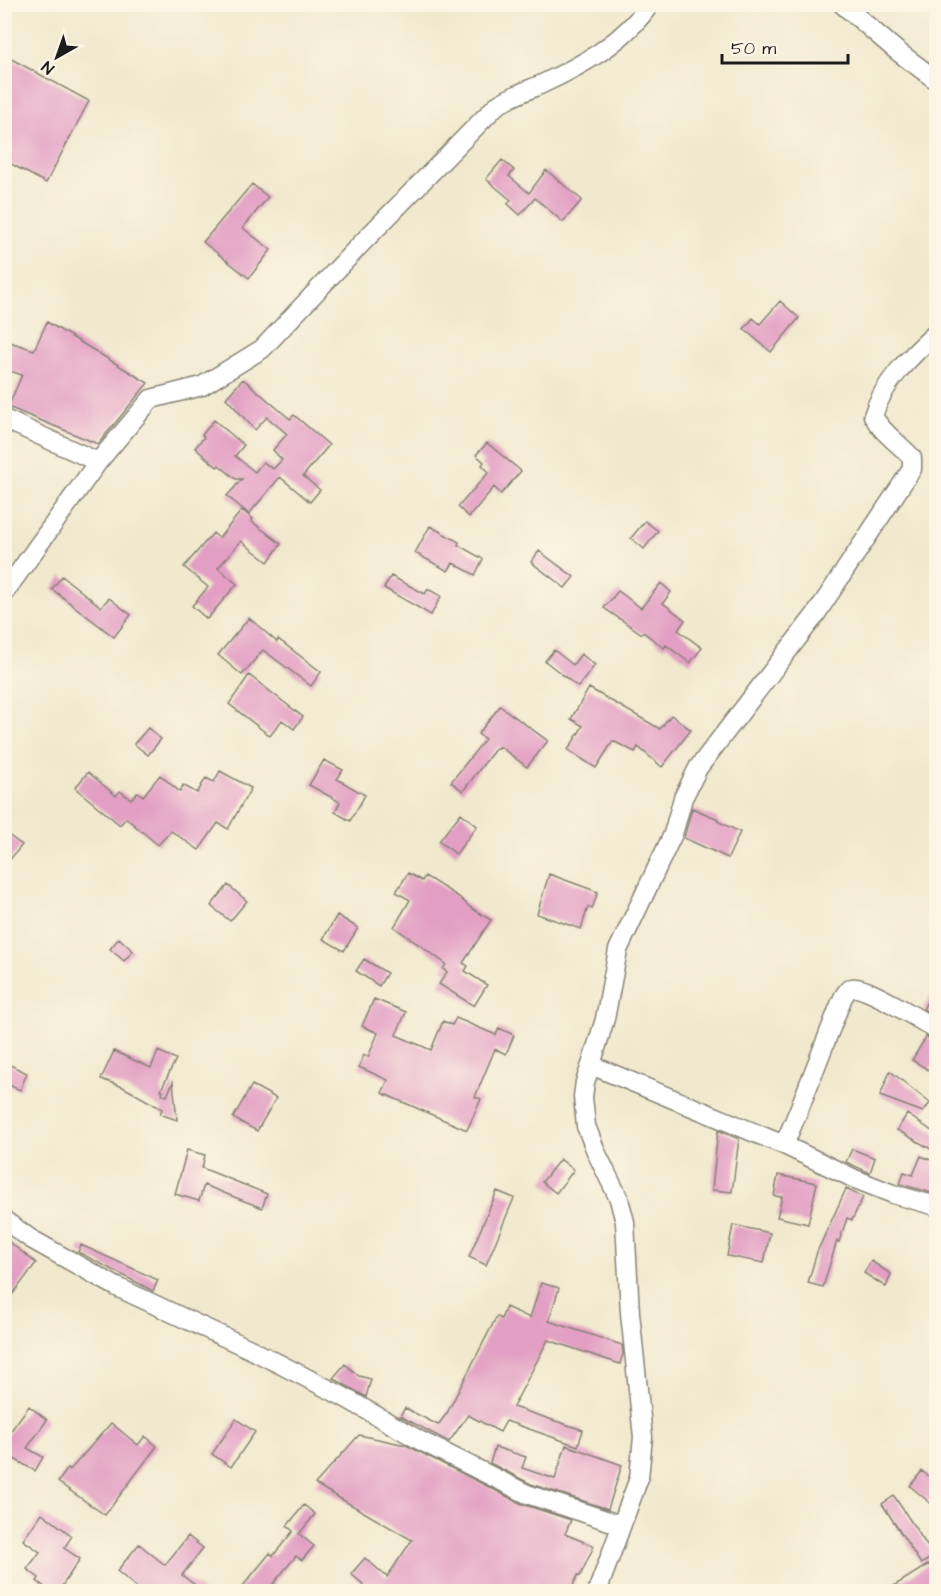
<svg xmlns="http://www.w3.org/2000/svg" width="941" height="1596" viewBox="0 0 941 1596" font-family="'Architects Daughter',sans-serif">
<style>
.building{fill:#e29ec3}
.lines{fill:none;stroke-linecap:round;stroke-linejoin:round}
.street-casing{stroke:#868275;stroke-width:21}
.street{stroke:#fff;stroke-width:18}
</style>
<rect width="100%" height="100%" fill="#fcf5e5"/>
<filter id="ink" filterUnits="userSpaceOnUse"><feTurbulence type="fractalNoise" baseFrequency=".0167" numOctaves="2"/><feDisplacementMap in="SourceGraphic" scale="12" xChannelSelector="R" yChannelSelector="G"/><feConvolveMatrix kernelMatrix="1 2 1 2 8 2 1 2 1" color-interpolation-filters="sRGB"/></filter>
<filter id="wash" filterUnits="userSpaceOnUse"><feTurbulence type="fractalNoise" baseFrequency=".008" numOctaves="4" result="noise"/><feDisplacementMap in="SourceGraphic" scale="24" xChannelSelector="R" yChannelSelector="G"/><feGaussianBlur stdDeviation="1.35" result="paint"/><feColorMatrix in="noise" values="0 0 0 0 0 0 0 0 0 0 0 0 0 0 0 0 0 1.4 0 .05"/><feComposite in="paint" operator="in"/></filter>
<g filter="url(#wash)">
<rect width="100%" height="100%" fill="#f1e9ce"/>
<g id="blocks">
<path class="building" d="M 4,55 L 89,101 L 46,183 L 4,160 Z
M 502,160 L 514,170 L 509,176 L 529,193 L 546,170 L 582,200 L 563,222 L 535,198 L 520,215 L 508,204 L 511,200 L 486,179 Z
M 252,184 L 268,197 L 243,228 L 271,250 L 249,278 L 203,242 Z
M 780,301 L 799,318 L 771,352 L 744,329 L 753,318 L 760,324 Z
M 47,322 L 148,383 L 98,444 L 8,407 L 22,375 L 4,369 L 4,340 L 34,350 Z
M 243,379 L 290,419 L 294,415 L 329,445 L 303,476 L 320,490 L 310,502 L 280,477 L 249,514 L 227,496 L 242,479 L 236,479 L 219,465 L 217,467 L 195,448 L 204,437 L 202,435 L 214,420 L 244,445 L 235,456 L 255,472 L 263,462 L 273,469 L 282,460 L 273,450 L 287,434 L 267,417 L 255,430 L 226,398 Z
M 487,443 L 521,471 L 501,494 L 494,487 L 469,517 L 458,507 L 489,472 L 482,465 L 484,462 L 476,455 Z
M 242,510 L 253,519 L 251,521 L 281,544 L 268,562 L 241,541 L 218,568 L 237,584 L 207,619 L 192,606 L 208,587 L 184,567 L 213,533 L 219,538 Z
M 645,521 L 658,531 L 644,549 L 631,538 Z
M 430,526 L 459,542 L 458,545 L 483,559 L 475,575 L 453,563 L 448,571 L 415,553 Z
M 539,551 L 574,577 L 565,588 L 531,562 Z
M 62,576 L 101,607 L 109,598 L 131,615 L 114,637 L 52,589 Z
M 391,576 L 425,594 L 428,589 L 441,596 L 431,615 L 384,588 Z
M 661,583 L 671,592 L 663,603 L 685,620 L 678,630 L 702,648 L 690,663 L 666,645 L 664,648 L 643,632 L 642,634 L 604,608 L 618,591 L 641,608 Z
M 249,618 L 277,642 L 278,639 L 321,672 L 311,686 L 263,650 L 242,675 L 218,655 Z
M 554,650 L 573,665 L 581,654 L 595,665 L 578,687 L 545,661 Z
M 249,675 L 303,717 L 294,729 L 282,720 L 270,736 L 229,704 Z
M 589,688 L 660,729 L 671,715 L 691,730 L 662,767 L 638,747 L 635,752 L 613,741 L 596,768 L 568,750 L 583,726 L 571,719 Z
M 500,706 L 548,741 L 527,767 L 499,746 L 497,749 L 496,748 L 463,791 L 451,782 L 485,739 L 478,734 Z
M 148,728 L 161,739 L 148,755 L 134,744 Z
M 324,760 L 343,770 L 337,779 L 365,795 L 350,821 L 335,812 L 340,802 L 309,785 Z
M 220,771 L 251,788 L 228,829 L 218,823 L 199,850 L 171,831 L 158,845 L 126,818 L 120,825 L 75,788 L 88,772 L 116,796 L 120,791 L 131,799 L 138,792 L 143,796 L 160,775 L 180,792 L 183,785 L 197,793 L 206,778 L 214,782 Z
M 692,808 L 718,819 L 717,821 L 740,832 L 728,858 L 684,838 Z
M 461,813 L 477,826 L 456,854 L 439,841 Z
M 4,832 L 22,845 L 4,867 Z
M 408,873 L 422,881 L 425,876 L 459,897 L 471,908 L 491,920 L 463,963 L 468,966 L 465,971 L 487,985 L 474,1006 L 439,984 L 447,972 L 443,969 L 446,964 L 394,927 L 410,900 L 396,892 Z
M 549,874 L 598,892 L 592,909 L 588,907 L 581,929 L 537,914 Z
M 228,885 L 247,901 L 230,921 L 211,906 Z
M 337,915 L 358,928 L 344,951 L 323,939 Z
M 119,938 L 133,951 L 124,961 L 110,949 Z
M 364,959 L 387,973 L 379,986 L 356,971 Z
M 936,987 L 936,1014 L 935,1016 L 923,1009 Z
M 374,999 L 406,1012 L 396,1035 L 431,1050 L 443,1021 L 452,1025 L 456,1018 L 496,1035 L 499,1028 L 514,1035 L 506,1054 L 495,1049 L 475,1097 L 481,1099 L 467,1130 L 382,1093 L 388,1080 L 359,1067 L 364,1055 L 368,1057 L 378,1033 L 362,1026 Z
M 926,1037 L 936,1041 L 936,1061 L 930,1071 L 912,1060 Z
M 114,1051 L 151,1068 L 158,1051 L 176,1059 L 161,1090 L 163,1091 L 162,1094 L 167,1096 L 173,1082 L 177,1120 L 160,1114 L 162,1109 L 123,1087 L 101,1079 Z
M 4,1062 L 27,1073 L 20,1090 L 4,1083 Z
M 890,1071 L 930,1103 L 923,1112 L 880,1096 Z
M 252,1085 L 276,1098 L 257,1131 L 233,1118 Z
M 907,1114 L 936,1134 L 936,1152 L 897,1130 Z
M 718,1130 L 739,1139 L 732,1192 L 712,1190 Z
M 852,1149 L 875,1158 L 870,1173 L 846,1162 Z
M 187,1150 L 205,1155 L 202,1168 L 267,1194 L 262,1208 L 204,1185 L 199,1201 L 175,1194 Z
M 921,1156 L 936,1162 L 936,1194 L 900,1184 L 904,1172 L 913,1175 Z
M 560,1159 L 574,1170 L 556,1193 L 542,1182 Z
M 778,1175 L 817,1183 L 808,1224 L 777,1217 L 782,1197 L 774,1196 Z
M 846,1189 L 863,1197 L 852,1220 L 847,1218 L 839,1242 L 837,1241 L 823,1287 L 808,1283 L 817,1252 Z
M 497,1191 L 514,1198 L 486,1265 L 469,1257 Z
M 733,1225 L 770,1233 L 764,1263 L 727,1256 Z
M 4,1238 L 36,1263 L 4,1306 Z
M 81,1245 L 158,1280 L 153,1291 L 78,1252 Z
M 871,1261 L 891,1274 L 886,1287 L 864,1273 Z
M 541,1283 L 559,1288 L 549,1321 L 622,1345 L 623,1354 L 620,1364 L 548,1340 L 513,1407 L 583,1430 L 578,1446 L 506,1421 L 500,1432 L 468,1415 L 449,1442 L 400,1416 L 405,1408 L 438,1425 L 447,1413 L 497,1316 L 501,1319 L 506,1307 L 530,1318 Z
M 345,1364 L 359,1376 L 371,1379 L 366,1397 L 333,1378 Z
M 29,1406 L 47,1420 L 27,1448 L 43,1457 L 35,1471 L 4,1453 L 4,1440 Z
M 236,1419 L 255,1432 L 231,1467 L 212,1454 Z
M 111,1423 L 138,1445 L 145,1436 L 157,1446 L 105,1515 L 58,1482 L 68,1468 L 70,1470 Z
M 359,1435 L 406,1445 L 522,1504 L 571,1520 L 565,1534 L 594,1546 L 580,1576 L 578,1575 L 570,1592 L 559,1592 L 542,1584 L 539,1592 L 359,1592 L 364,1585 L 351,1574 L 365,1558 L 387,1577 L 412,1540 L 315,1484 Z
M 566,1445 L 622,1465 L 608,1509 L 531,1484 L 490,1463 L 495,1447 L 526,1457 L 522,1468 L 555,1479 Z
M 922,1471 L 936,1482 L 936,1508 L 910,1486 Z
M 894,1496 L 934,1556 L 921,1564 L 882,1504 Z
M 304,1505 L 315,1514 L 299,1534 L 314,1546 L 302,1560 L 296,1556 L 273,1584 L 283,1592 L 238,1592 L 270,1553 L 273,1556 L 293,1531 L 287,1526 Z
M 42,1513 L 72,1536 L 64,1548 L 80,1559 L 58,1592 L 51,1592 L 37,1581 L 39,1578 L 27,1569 L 40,1552 L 23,1540 Z
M 188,1536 L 203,1548 L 182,1575 L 204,1592 L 142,1592 L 117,1571 L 139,1544 L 165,1565 Z
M 929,1564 L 936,1576 L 936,1592 L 884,1592 Z"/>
</g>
</g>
<g filter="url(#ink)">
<use href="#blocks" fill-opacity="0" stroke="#868275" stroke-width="1.5"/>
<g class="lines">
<g class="street-casing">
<path id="street" d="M 842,4 L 897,51 L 936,80
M 4,419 L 98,462
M 4,593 L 98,462 L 151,399 L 202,386 L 262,349 L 360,245 L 496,106 C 511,96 526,91 542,84 C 583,65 624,42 650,4
M 591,1065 L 605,1019 L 618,950 L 673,834 L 683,798 L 698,768 L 816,614 L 912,469 L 912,458 C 899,443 883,434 873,416 C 883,382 911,356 936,333
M 784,1145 L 798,1112 L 841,1002 C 843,997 846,990 852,988 C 863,984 924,1022 936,1030
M 4,1220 L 31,1239 L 117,1287 L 252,1350 L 342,1396 L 419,1440 L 527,1494 L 621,1525
M 597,1592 L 639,1478 L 643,1437 L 630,1313 L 625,1222 L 619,1199 L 597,1154 L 586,1126 L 583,1097 L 585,1082 L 591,1065 L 784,1145 L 855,1179 L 893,1194 L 936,1206"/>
</g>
<use href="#street" class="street"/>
</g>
</g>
<rect width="941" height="1596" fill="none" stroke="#fcf5e5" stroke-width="24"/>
<g transform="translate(57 57) rotate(220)" stroke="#fcf5e5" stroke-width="4.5" paint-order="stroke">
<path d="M0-4.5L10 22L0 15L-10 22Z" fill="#1c1c1c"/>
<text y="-9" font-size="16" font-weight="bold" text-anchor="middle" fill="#1c1c1c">N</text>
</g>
<path d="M722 54v9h126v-9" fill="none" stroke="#1c1c1c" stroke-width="3"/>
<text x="731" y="54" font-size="18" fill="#1c1c1c" stroke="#fcf5e5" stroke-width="4.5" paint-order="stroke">50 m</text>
</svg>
